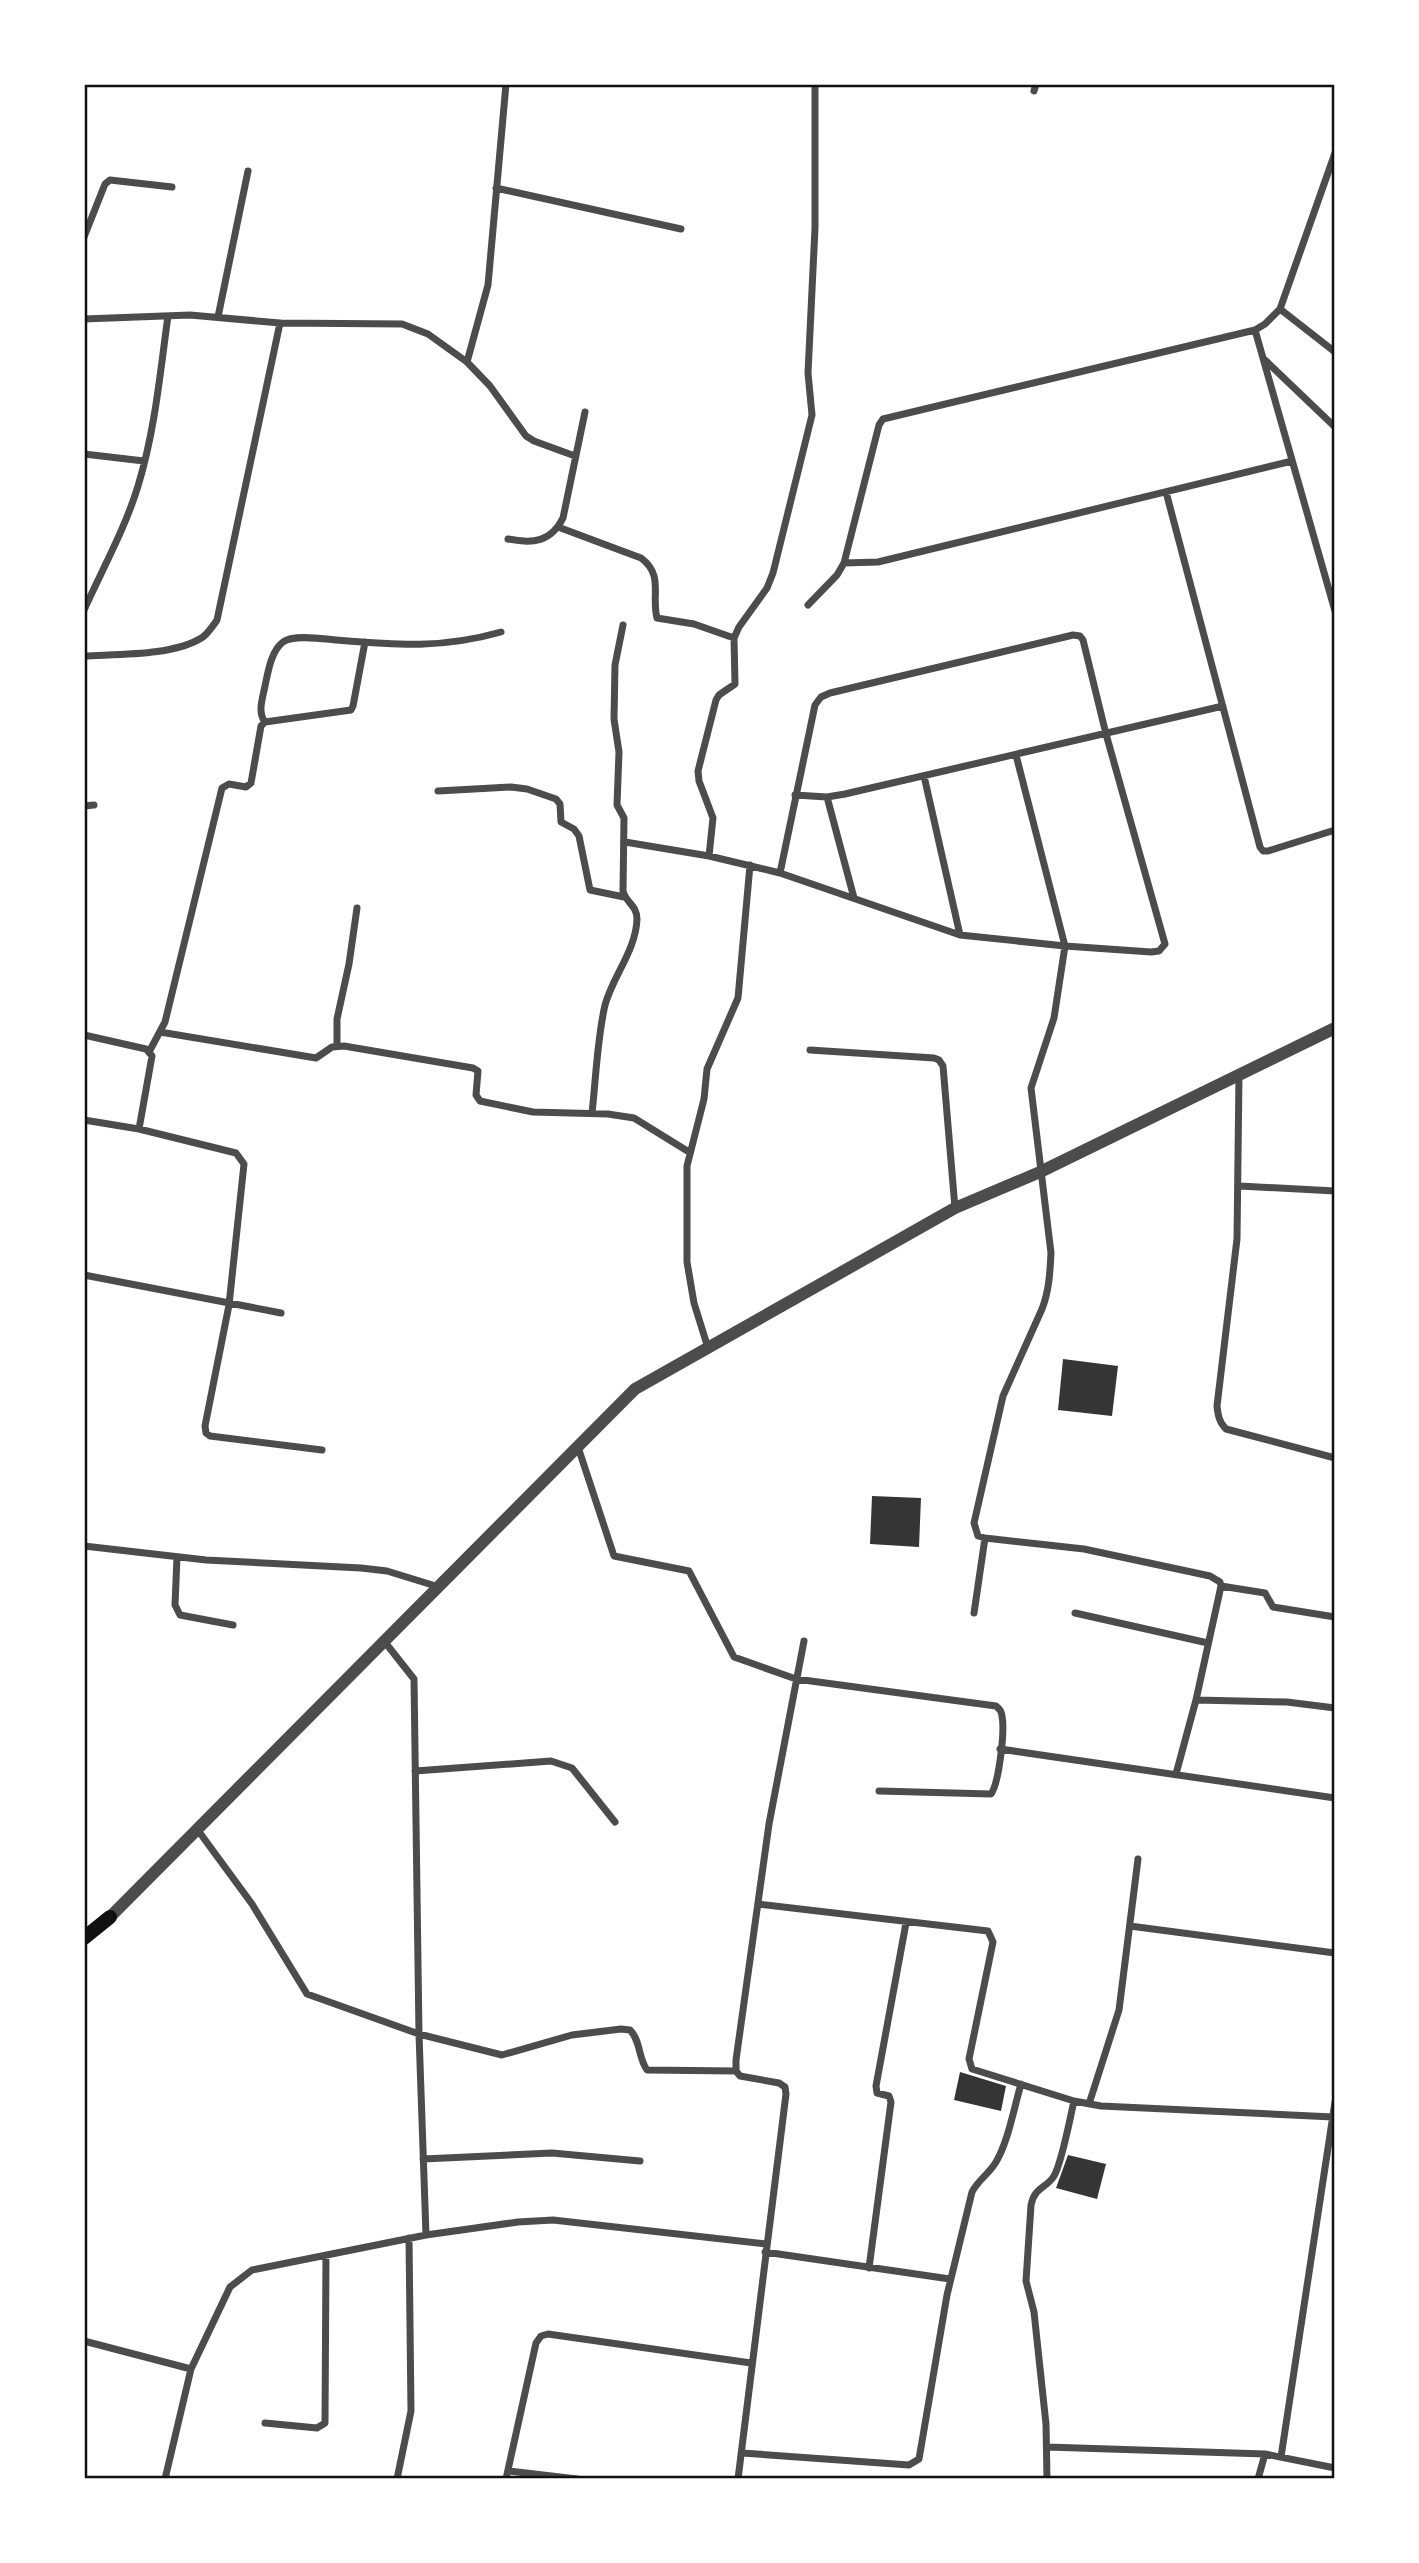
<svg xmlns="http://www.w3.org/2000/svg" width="1419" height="2563" viewBox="0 0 1419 2563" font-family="Karla,sans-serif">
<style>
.building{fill:#353535}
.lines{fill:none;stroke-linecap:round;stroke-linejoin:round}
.minor{stroke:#4c4c4c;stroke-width:7}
.tertiary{stroke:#4c4c4c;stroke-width:12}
.secondary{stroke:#111;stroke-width:14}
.neatline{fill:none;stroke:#111;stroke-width:2.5}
</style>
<rect width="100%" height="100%" fill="#fff"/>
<path class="building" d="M 1063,1359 L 1118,1366 L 1112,1416 L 1058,1410 Z
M 872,1496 L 921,1498 L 919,1547 L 870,1544 Z
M 960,2072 L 1006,2086 L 1001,2111 L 954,2100 Z
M 1068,2155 L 1106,2164 L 1097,2199 L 1056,2188 Z"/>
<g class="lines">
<path class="minor" d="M 1034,91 L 1036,84
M 496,188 L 681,229
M 84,237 L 105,184 L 110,180 L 172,187
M 1280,309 L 1335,352
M 218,317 L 248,171
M 84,319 L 190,315 L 280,323 L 402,324 L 428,334 L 467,362 L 490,386 L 526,436 L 534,441 L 575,456
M 1255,330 L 1335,611
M 1265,360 L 1335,427
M 467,362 L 488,285 L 506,84
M 84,454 L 144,461
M 1166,492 L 1260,847 L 1263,851 L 1268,851 L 1335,830
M 558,527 L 641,558 C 664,575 651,595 657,618 L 694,624 L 734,638
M 508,539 C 533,544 551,542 563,518 L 585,412
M 844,563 L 878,562 L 1292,461
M 808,605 L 837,575 L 844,563 L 879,425 L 883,419 L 1255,330 L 1265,324 L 1280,309 L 1335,153
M 84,610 C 102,570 125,529 138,486 C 155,431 160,373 168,316
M 84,656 C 119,654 174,656 203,637 C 209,632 213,626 217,620 L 280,323
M 265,722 C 257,712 263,697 265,686 C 268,672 271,651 283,642 C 293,634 324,639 336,640 C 397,645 441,649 501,632
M 1016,755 L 1065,946 L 1054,1018 L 1031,1088 L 1051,1253 C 1050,1273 1049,1291 1042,1309 L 1003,1396 L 974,1523 L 978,1536 L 985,1538 L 1084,1549 L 1210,1576 L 1220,1582 L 1221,1586 L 1196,1700 L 1176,1774
M 924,776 L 960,935
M 438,791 L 511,787 L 527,789 L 556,799 L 560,804 L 561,822 L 574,829 L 579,836 L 590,890 L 624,897
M 795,795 L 827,797 L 845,794 L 1223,706
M 827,797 L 854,898
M 84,806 L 94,805
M 625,842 L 709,856 L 780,873 L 960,935 L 1065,946 L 1151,952 L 1159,951 L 1165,944 L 1106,734 L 1083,640 L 1080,636 L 1073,635 L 830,693 L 821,697 L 815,705 L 780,873
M 709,856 L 713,818 L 699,781 L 698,771 L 716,700 L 719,695 L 735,684 L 734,638 L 739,627 L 767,588 L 773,573 L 812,415 L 808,373 L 815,228 L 815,84
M 160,1032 L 316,1058 L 332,1047 L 344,1046 L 473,1068 L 478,1071 L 476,1095 L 480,1101 L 533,1112 L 608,1114 L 634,1118 L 689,1152
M 84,1035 L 146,1049 L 152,1056 L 139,1129
M 337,1046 L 337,1019 L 349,964 L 357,908
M 810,1050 L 934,1058 L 939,1060 L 943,1066 L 955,1208
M 149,1052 L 165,1022 L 222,788 L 229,784 L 246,787 L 251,783 L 261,726 L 265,722 L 351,710 L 353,706 L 365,642
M 1239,1075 L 1237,1239 L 1217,1406 C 1218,1415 1219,1422 1226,1429 L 1335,1458
M 592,1113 C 596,1078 597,1040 605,1005 C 613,976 636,950 637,919 C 637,905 626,903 623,891 L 624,818 L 617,805 L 619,752 L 614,719 L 615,665 L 623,625
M 84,1120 L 139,1129 L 236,1153 L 244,1164 L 229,1305 L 205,1426 L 206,1433 L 210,1436 L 322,1450
M 1239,1186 L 1335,1191
M 84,1275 L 281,1313
M 708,1348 L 694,1303 L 687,1262 L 687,1166 L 704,1099 L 707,1069 L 738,998 L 750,865
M 578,1447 L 614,1556 L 689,1571 L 734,1657 L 796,1679 L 996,1706 C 1000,1710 1001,1710 1002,1716 C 1005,1731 999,1783 991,1794 L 879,1791
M 84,1546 L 206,1560 L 361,1568 L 387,1571 L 439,1587
M 177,1557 L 175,1605 L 180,1615 L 233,1625
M 1221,1586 L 1265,1593 L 1273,1607 L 1335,1617
M 974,1613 L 985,1538
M 1075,1613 L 1208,1643
M 1196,1700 L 1287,1702 L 1335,1708
M 1000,1749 L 1335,1798
M 415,1771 L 551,1761 L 572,1768 L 615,1822
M 197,1829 L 252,1904 L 307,1994 L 419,2034 L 502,2055 L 572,2035 L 621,2029 L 630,2030 C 641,2041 638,2058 647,2070 L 736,2071
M 758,1904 L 988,1931 L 993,1942 L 969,2059 L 972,2069 L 1074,2101 L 1101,2106 L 1333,2117
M 1130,1926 L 1335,1953
M 1089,2104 L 1119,2010 L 1138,1859
M 423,2159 L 552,2153 L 640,2161
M 426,2235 L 518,2222 L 553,2220 L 766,2244
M 765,2252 L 950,2279
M 869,2268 L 891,2102 L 889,2096 L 877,2093 L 876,2086 L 906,1923
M 84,2341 L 191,2369 L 165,2479
M 191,2369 L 230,2287 L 252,2270 L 426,2235 L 419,2034 L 414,1679 L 384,1641
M 265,2423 L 317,2428 L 325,2423 L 326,2255
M 1047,2447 L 1265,2454
M 742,2453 L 909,2465 L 919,2459 L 947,2295 L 972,2192 C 978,2180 989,2174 996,2162 C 1008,2142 1014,2108 1021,2084
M 1281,2457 L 1335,2102
M 509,2471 L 577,2479
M 397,2479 L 411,2411 L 409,2238
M 506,2479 L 536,2343 L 541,2336 L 548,2334 L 751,2363
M 738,2479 L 786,2094 L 785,2087 L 779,2083 L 740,2076 L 736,2071 L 736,2060 L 769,1824 L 804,1641
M 1047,2479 L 1046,2424 L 1034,2312 L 1026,2281 L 1031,2205 C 1035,2186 1046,2189 1054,2176 C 1062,2162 1070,2118 1074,2101
M 1258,2479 L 1265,2454 L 1335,2468"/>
<path class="tertiary" d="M 105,1922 L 635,1389 L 955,1208 L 1040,1172 L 1335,1028"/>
<path class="secondary" d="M 84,1938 L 110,1917"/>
</g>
<rect width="1419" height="2563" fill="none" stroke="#ffffff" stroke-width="172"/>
<rect x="86" y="86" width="1247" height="2391" class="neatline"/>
</svg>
